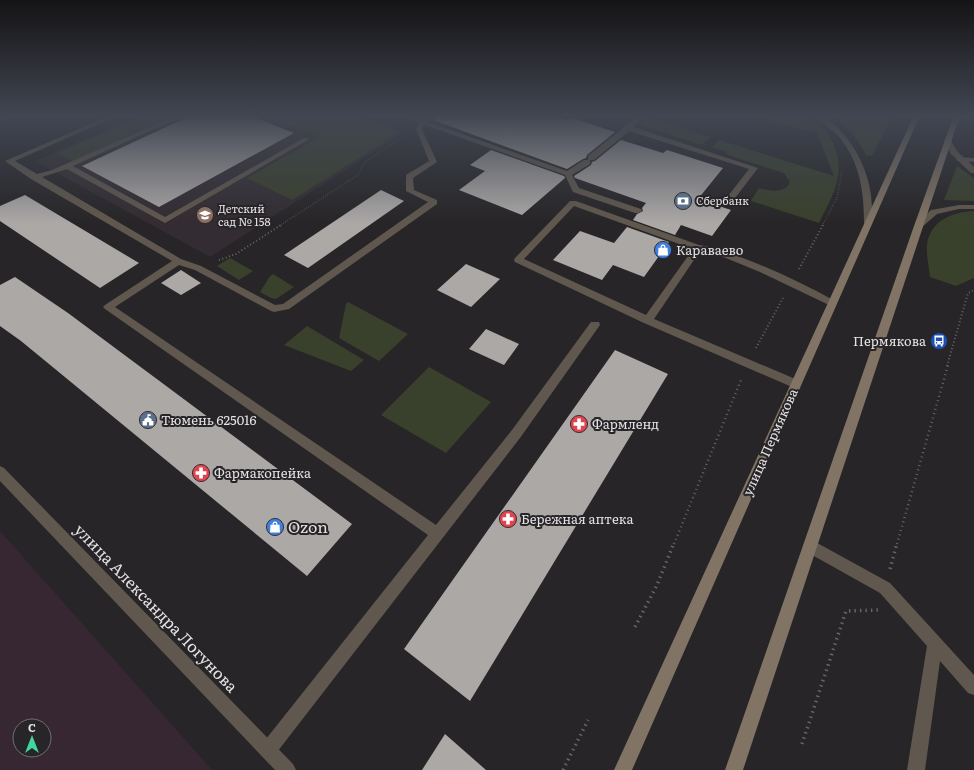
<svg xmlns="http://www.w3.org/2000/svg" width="974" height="770" viewBox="0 0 974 770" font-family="Literata,serif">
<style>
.commercial{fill:#372732;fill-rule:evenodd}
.built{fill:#332c32}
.green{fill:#39402b}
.building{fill:#aba8a6}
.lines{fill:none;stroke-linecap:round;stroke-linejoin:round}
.path-far3{stroke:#666466;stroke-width:1.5;stroke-dasharray:0.5 2;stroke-linecap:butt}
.path-far2{stroke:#666466;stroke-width:2;stroke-dasharray:1 2.5;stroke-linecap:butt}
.path-far1{stroke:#666466;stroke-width:2.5;stroke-dasharray:1 3.5;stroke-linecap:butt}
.path{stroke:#666466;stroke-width:3.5;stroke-dasharray:1.5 4;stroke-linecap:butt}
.service{fill:#60584e;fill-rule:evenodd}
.minor{fill:#60584e;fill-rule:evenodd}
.tertiary{fill:#60584e;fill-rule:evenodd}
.secondary{fill:#817465;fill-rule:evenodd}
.labels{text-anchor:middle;stroke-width:4;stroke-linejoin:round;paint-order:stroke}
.far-poi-label{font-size:11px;fill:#e4e2e3;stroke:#272527;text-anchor:start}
.poi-label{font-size:13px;fill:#e4e2e3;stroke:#272527;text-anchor:start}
.street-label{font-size:13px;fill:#e4e2e3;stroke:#272527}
.near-poi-label{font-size:16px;fill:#e4e2e3;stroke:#272527;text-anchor:start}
.near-street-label{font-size:16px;fill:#e4e2e3;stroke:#272527}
</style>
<rect width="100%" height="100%" fill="#272527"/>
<path class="commercial" d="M 0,531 L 212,770 L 0,770 ZM 20,726 L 44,726 L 44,750 L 20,750 Z"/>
<path class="built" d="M 139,115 L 359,115 L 406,131 L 210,257 L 35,161 Z"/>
<path class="green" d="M 144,115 L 176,115 L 73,161 L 57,153 Z
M 264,115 L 352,115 L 400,132 L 292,200 L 247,178 L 320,137 Z
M 746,115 C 764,115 783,112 801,115 C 812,116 822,125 828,134 C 849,167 835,192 819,223 L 751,201 L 759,188 C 769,191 785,194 790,182 L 784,173 L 725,154 L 727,152 L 712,147 L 719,140 L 834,176 L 817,133 Z
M 831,115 L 893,115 L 872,156 L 866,155 C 857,138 847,125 831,115 Z
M 647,118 L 710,137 L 702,145 L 639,124 Z
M 957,166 L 974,178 L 974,201 L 944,200 Z
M 974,211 L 974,278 L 956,286 L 930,277 C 929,267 926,255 927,245 C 930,220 953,212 974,211 Z
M 230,258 L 253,271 L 239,280 L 217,266 Z
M 273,274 L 294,287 L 276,299 L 271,298 L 260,292 L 270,276 Z
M 348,302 L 408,334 L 379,361 L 339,338 L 346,304 Z
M 307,326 L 364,360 L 351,371 L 284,345 Z
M 429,367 L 491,402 L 446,453 L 381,415 Z"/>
<path class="building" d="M 192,115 L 248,115 L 294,133 L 159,207 L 82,166 Z
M 439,115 L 552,115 L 568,120 L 570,117 L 615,132 L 587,155 L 586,158 L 583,159 L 567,169 L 433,120 Z
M 621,140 L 663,153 L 667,150 L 723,168 L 698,199 L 731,210 L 712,236 L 681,225 L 675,235 L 633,220 L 637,214 L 643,211 L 642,208 L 646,203 L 575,178 L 574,176 L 591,165 L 592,162 L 595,161 Z
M 491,150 L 564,176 L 565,178 L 522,215 L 459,190 L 485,171 L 470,165 Z
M 381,190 L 404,201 L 308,268 L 284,255 Z
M 25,195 L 139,263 L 100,288 L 0,221 L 0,206 Z
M 627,227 L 669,242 L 644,277 L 613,265 L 602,280 L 553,260 L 580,231 L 614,243 Z
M 466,264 L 500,279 L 471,307 L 437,290 Z
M 181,270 L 201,283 L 181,295 L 161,283 Z
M 15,277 L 68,313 L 352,524 L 307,576 L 21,341 L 0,326 L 0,285 Z
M 486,329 L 519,344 L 504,365 L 469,349 Z
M 615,350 L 668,374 L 470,701 L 404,649 Z
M 445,734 L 486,770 L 422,770 Z"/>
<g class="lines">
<path class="path-far3" d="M 279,226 L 358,175 L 365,162 L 405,135
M 822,226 L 837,198 L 842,170"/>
<path class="path-far2" d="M 219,260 L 236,254 L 281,225
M 799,269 L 823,225
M 756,348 L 783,298
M 947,366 L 968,293 L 974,290"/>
<path class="path-far1" d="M 674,544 L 741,380
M 897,544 L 948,365"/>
<path class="path" d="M 890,569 L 897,543
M 635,627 L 657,585 L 674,543
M 802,744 L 846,611 L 878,610
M 563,770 L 588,720"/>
<path class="service" d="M 6,115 L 14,115 L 0,121 L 0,117 Z
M 111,115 L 119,115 L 15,161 L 37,174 L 52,170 L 177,115 L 185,115 L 73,166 L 165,217 L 304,138 L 308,138 L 308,140 L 165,223 L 67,169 L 42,177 L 181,259 L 201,266 L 275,305 L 283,304 L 428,202 L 406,191 L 406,175 L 429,161 L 416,129 L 419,123 L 402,115 L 410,115 L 423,119 L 431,115 L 438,115 L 428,122 L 567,171 L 584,160 L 590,160 L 590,164 L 572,175 L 579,188 L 641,209 L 642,211 L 638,213 L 635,213 L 573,192 L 565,175 L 425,125 L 422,129 L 437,162 L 413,178 L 414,190 L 437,200 L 437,204 L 289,309 L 274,312 L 271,311 L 195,270 L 179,265 L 115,307 L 436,525 L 512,430 L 591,322 L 599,322 L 600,325 L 520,438 L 274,756 L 268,758 L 262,756 L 260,750 L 262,744 L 428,535 L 105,309 L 103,307 L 105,305 L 172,261 L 31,179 L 5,161 Z
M 255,115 L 263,115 L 277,121 L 272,122 Z
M 639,115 L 646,115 L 633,127 L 758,168 L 732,202 L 729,202 L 725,200 L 749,169 L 629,131 L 594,160 L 588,160 L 588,156 Z
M 957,157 L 974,158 L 974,162 L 957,161 Z
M 570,201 L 576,201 L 699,245 C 714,247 727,252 740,257 C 773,269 804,284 835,301 L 837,303 L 835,305 L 829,305 L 760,272 L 716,254 L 700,251 L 654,319 L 800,381 L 801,384 L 800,387 L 796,388 L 792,387 L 644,323 L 515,262 L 514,260 L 515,258 ZM 574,206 L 693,249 L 646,315 L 524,259 Z
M 810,539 L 890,583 L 974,675 L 974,695 L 968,693 L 940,661 L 925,770 L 907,770 L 927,646 L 880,593 L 805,551 L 803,546 L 805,541 Z"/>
<path class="minor" d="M 0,466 L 4,468 L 293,764 L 296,770 L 275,770 L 0,481 Z"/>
<path class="tertiary" d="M 814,115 C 824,115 830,121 837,127 C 859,149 872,179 872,210 C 872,215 873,220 871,225 L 868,226 L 864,223 C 864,192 860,162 839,137 C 832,129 820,123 814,115 Z
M 961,115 L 968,115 L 957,123 L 953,123 L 953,121 Z
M 948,138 L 950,139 L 957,151 L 974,167 L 974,173 L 971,173 L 951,154 L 944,140 Z
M 959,205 L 974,205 L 974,209 L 959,209 L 937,214 L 921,228 L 915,228 L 914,226 L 931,210 Z"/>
<path class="secondary" d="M 914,115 L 920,115 L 632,770 L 614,770 Z
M 954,115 L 960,115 L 743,770 L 725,770 L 914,226 Z"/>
</g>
<linearGradient id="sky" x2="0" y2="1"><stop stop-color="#151415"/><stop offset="0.52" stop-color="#414652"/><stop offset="1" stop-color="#414652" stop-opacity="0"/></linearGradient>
<rect width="974" height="223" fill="url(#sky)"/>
<defs>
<g id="bank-disc" transform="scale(0.9)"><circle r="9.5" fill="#5c6f8a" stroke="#272527"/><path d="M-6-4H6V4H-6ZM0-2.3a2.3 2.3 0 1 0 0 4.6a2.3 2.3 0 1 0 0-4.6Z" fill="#fff"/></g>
<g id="school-disc" transform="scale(0.9)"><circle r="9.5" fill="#8d6e63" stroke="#272527"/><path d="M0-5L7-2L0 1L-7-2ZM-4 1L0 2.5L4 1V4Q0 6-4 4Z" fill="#fff"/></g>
<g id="shop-disc" transform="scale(0.9)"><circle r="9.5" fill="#3f7fe0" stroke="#272527"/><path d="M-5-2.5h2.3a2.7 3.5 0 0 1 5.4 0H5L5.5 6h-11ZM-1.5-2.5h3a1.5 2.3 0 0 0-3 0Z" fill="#fff"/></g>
<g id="bus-disc" transform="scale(0.9)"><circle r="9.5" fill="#1a4fb4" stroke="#272527"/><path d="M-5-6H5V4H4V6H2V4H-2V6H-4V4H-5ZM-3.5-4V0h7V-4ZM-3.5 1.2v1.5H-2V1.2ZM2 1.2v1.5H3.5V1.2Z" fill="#fff"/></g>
<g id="civic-disc" transform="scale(0.9)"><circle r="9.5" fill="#5c6f8a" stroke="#272527"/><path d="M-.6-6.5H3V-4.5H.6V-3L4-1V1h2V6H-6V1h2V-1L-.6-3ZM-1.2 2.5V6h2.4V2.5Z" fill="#fff"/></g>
<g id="pharmacy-disc" transform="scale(0.9)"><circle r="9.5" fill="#e0444e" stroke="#272527"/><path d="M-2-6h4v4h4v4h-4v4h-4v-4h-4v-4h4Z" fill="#fff"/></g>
</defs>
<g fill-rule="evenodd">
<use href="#bank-disc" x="683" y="201"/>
<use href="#school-disc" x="205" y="215"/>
<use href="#shop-disc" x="663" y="250"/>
<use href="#bus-disc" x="939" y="341"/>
<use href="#civic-disc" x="148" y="420"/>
<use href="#pharmacy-disc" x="579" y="424"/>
<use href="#pharmacy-disc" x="201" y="473"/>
<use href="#pharmacy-disc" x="508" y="519"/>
<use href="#shop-disc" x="275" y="527"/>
</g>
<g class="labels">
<g class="far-poi-label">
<text x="696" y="205">Сбербанк</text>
<text x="218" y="213">Детский<tspan x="218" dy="13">сад № 158</tspan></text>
</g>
<g class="poi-label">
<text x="676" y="255">Караваево</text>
<text x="926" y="346" text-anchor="end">Пермякова</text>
<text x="161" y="425">Тюмень 625016</text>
<text x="592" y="429">Фармленд</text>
<text x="214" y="478">Фармакопейка</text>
<text x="521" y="524">Бережная аптека</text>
</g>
<g class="street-label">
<text transform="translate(770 442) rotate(-66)" y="5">улица Пермякова</text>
</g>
<g class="near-poi-label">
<text x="288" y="533">Ozon</text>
</g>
<g class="near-street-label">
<text transform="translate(156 608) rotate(46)" y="6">улица Александра Логунова</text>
</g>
</g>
<g transform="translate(32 738)"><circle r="19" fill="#272527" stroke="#737172"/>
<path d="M0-3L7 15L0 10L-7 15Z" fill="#43d4a0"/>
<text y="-6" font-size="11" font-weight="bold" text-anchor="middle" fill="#e4e2e3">С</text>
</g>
</svg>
